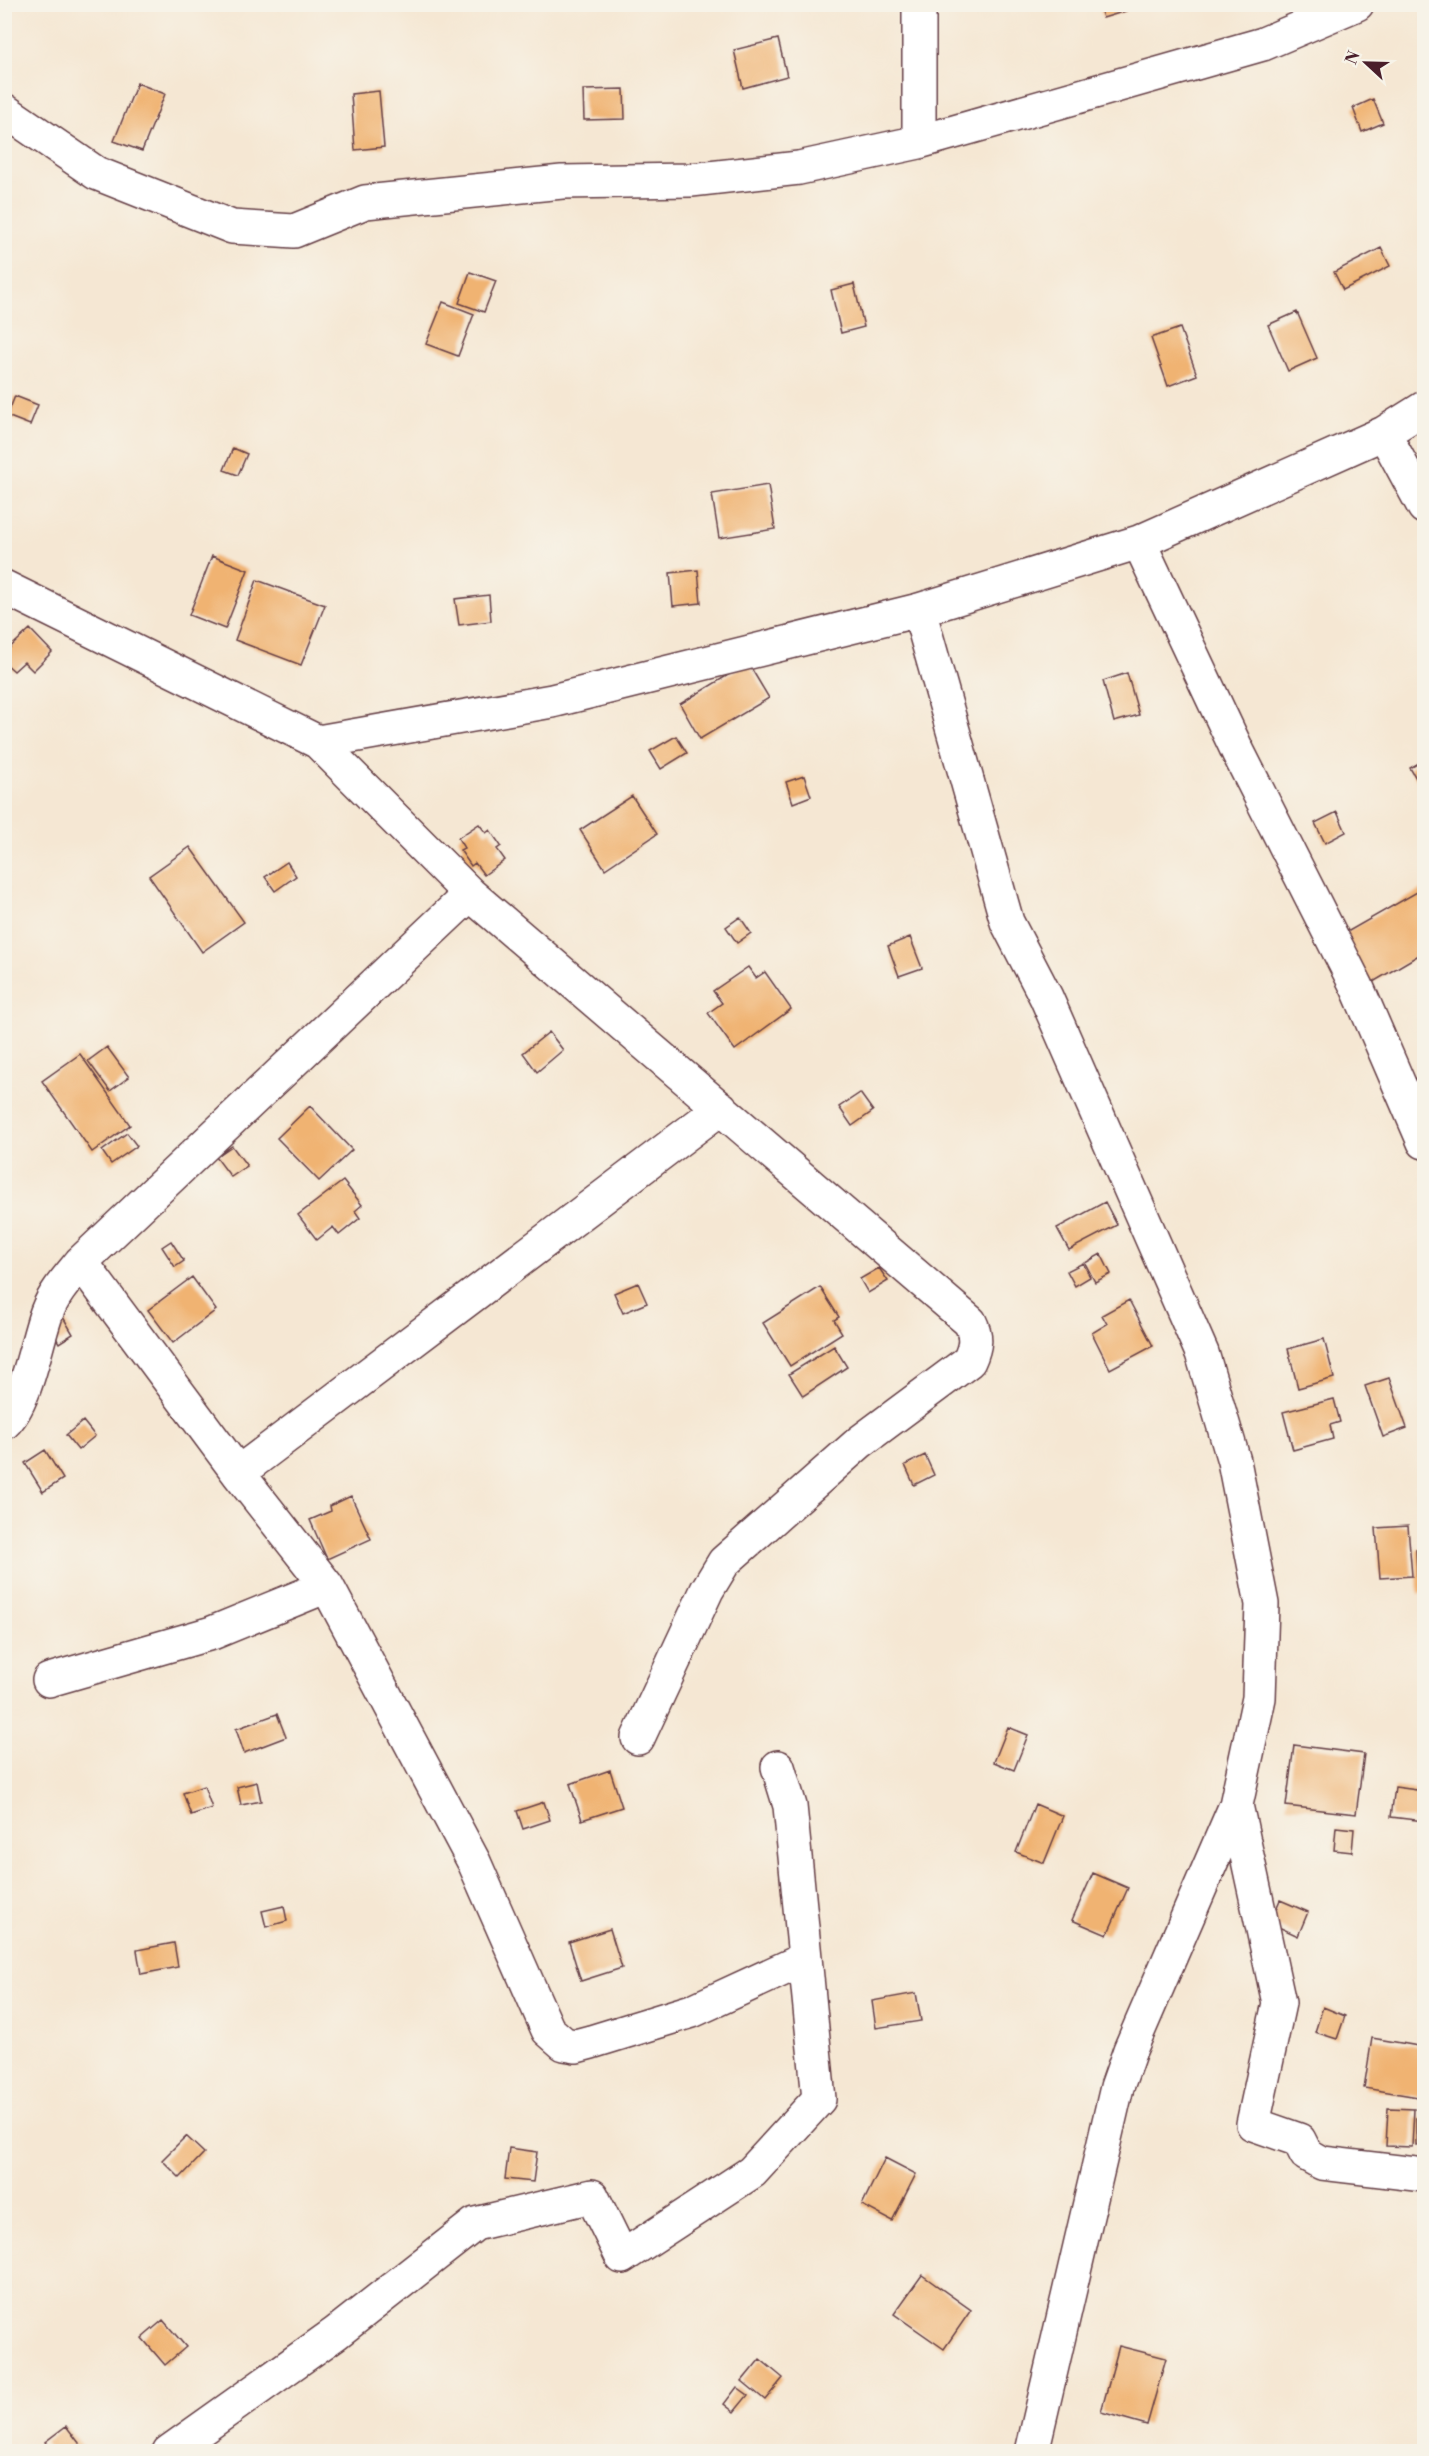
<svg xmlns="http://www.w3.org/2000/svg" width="1429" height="2456" viewBox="0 0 1429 2456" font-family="'Libre Bodoni',serif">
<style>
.building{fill:#f0b372}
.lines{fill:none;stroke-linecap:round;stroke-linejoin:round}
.street-casing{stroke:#643d44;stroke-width:36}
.street{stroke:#fff;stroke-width:33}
</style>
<rect width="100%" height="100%" fill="#f7f3e8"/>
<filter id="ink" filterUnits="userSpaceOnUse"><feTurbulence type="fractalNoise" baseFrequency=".0167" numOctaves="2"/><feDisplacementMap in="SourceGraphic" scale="12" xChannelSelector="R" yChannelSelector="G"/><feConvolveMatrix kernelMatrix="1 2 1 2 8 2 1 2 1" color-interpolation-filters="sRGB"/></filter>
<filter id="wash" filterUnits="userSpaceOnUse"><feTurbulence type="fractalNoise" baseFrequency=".008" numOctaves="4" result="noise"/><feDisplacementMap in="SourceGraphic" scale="24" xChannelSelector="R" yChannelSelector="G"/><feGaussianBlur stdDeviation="1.35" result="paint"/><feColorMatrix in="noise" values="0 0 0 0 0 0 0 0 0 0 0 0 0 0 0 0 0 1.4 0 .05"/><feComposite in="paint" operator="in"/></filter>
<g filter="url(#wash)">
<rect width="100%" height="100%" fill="#f5e7d3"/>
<g id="blocks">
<path class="building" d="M 1099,4 L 1125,4 L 1126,11 L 1103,18 Z
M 778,39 L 787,76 L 743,88 L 734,50 Z
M 137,83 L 165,94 L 142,151 L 114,141 Z
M 624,89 L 625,119 L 584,120 L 583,90 Z
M 379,91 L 384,147 L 355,150 L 351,94 Z
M 1373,99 L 1383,123 L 1362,132 L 1353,108 Z
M 1381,248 L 1390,266 L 1343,290 L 1334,272 Z
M 470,272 L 496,281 L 484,312 L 459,303 Z
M 854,284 L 864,327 L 841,333 L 831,290 Z
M 443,302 L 474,314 L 458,356 L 426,344 Z
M 1297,312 L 1317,358 L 1288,371 L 1268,325 Z
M 1180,328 L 1197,375 L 1168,386 L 1151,338 Z
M 15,396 L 38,405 L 30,425 L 7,416 Z
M 233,448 L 247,454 L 238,475 L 224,470 Z
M 768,485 L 775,529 L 719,538 L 712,494 Z
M 212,556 L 248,570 L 225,629 L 189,615 Z
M 698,570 L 701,603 L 673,606 L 670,573 Z
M 257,580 L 325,605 L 301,665 L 235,640 Z
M 489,595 L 491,621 L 459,625 L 455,599 Z
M 30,629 L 52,652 L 33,671 L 24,662 L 14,671 L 4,662 L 4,653 Z
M 748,663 L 769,698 L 700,739 L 680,704 Z
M 1127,673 L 1139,715 L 1114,722 L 1103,681 Z
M 676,736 L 687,753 L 661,769 L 650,751 Z
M 1424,760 L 1424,792 L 1410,768 Z
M 804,776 L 811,796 L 793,803 L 786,782 Z
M 632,796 L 657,834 L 605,869 L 580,830 Z
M 1337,812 L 1346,832 L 1325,843 L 1315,823 Z
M 479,824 L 486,833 L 490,830 L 501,846 L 497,849 L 505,860 L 484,875 L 475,863 L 471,866 L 460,850 L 464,848 L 458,838 Z
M 190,847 L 244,922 L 202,952 L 149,876 Z
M 287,862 L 296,876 L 275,891 L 265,877 Z
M 1424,888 L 1424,952 L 1368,985 L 1340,936 Z
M 740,917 L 751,933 L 737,943 L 726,927 Z
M 910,937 L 922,968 L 899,976 L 888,946 Z
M 748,967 L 756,978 L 765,972 L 791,1009 L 735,1050 L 708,1013 L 722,1003 L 713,991 Z
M 549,1032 L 563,1050 L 537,1072 L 523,1053 Z
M 107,1047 L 129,1077 L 110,1091 L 88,1061 Z
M 80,1054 L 130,1125 L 92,1152 L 42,1081 Z
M 860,1093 L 873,1111 L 852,1126 L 839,1107 Z
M 310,1106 L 352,1150 L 319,1181 L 277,1138 Z
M 127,1133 L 137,1146 L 111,1164 L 102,1151 Z
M 232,1146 L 247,1166 L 231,1177 L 216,1157 Z
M 343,1181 L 362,1205 L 355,1211 L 360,1218 L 339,1235 L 333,1227 L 317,1240 L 298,1215 Z
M 1105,1202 L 1117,1225 L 1069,1250 L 1057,1228 Z
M 171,1241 L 184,1261 L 175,1267 L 162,1247 Z
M 1101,1254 L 1111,1274 L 1095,1282 L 1085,1263 Z
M 1083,1263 L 1090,1277 L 1075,1286 L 1067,1271 Z
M 879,1268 L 888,1281 L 868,1293 L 860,1279 Z
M 192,1277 L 216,1310 L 173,1343 L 148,1310 Z
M 638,1283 L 647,1303 L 623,1313 L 614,1293 Z
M 820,1287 L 839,1317 L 834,1320 L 842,1333 L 790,1366 L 763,1323 Z
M 1129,1300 L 1153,1346 L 1110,1369 L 1092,1333 L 1107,1324 L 1102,1315 Z
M 63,1317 L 73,1334 L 59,1343 L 49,1325 Z
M 1324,1339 L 1334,1378 L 1298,1388 L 1288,1349 Z
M 834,1346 L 847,1367 L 803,1396 L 789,1374 Z
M 1389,1378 L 1407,1428 L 1383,1437 L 1365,1386 Z
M 1334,1399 L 1340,1422 L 1330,1425 L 1333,1439 L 1293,1450 L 1283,1412 Z
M 83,1421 L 95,1436 L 78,1450 L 66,1435 Z
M 45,1450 L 63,1479 L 43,1492 L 25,1463 Z
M 925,1455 L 934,1475 L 914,1485 L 905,1465 Z
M 1417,1491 L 1424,1491 L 1424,1514 L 1419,1514 Z
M 351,1496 L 371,1539 L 327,1559 L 310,1520 L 331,1511 L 330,1506 Z
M 1408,1526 L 1412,1576 L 1380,1578 L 1376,1528 Z
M 1424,1548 L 1424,1593 L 1418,1594 L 1416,1549 Z
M 277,1714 L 286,1737 L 244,1753 L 236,1729 Z
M 1008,1727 L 1028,1735 L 1014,1770 L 994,1762 Z
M 1294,1745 L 1364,1754 L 1356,1814 L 1286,1806 Z
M 610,1770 L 622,1807 L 582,1820 L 570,1784 Z
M 257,1782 L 261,1801 L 241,1805 L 237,1787 Z
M 204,1786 L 212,1808 L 191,1815 L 183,1793 Z
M 1395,1787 L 1424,1791 L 1424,1821 L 1391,1817 Z
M 544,1802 L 550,1820 L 523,1829 L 517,1811 Z
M 1035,1804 L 1063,1816 L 1044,1863 L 1016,1852 Z
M 1336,1827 L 1354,1829 L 1352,1852 L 1334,1850 Z
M 1093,1873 L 1128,1888 L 1107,1935 L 1072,1920 Z
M 1280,1900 L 1308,1912 L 1298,1936 L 1270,1923 Z
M 284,1906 L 287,1921 L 266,1927 L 262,1911 Z
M 610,1929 L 622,1968 L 581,1981 L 569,1942 Z
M 174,1943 L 178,1967 L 141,1974 L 137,1950 Z
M 916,1993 L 921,2021 L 876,2028 L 872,2001 Z
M 1323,2007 L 1345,2016 L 1337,2039 L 1315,2032 Z
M 1372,2038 L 1424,2047 L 1424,2098 L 1364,2088 Z
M 1388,2108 L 1414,2109 L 1412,2147 L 1386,2146 Z
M 1416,2118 L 1424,2118 L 1424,2145 L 1416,2145 Z
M 186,2136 L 204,2153 L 180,2178 L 162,2160 Z
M 509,2148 L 537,2152 L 533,2182 L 505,2179 Z
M 885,2158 L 916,2174 L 892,2221 L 862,2205 Z
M 922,2275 L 971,2310 L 944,2349 L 894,2314 Z
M 163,2320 L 186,2347 L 165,2365 L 142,2338 Z
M 1119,2346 L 1166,2358 L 1147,2425 L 1101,2412 Z
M 760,2359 L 783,2378 L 765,2400 L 742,2381 Z
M 737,2387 L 748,2395 L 734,2412 L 724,2404 Z
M 66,2426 L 86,2452 L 52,2452 L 45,2442 Z"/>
</g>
</g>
<g filter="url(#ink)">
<use href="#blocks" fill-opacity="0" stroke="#643d44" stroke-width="1.5"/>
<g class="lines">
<g class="street-casing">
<path id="street" d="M 4,110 L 96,173 L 232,227 L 294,231 L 365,202 L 562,182 L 691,180 L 799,168 L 919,142 L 1263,44 L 1357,4
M 919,142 L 919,4
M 1384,433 L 1424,507
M 1139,542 L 1238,752 L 1357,987 L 1424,1142
M 4,587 L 318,742 L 470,894 L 970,1322 C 977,1336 976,1346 969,1361 L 860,1442 L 724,1562 L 707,1590 L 638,1738
M 919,610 L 1007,922 L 1046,997 L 1202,1353 L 1234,1461 L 1262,1604 L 1259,1698 L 1236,1805 L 1130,2050 L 1117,2087 L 1032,2452
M 318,742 L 552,701 L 919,610 L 1139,542 L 1384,433 L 1424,408
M 81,1262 L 238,1473 L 327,1586 L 474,1862 L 548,2030 L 564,2044 L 576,2046 L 591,2042 L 692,2011 L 805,1959
M 4,1423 C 27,1402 36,1341 47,1312 C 54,1293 68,1278 81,1262 L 470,894
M 238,1473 L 721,1108
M 49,1680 L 212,1633 L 327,1586
M 1236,1805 L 1279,2003 L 1253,2124 L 1299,2140 L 1306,2154 L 1322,2163 L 1424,2175
M 169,2452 L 336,2333 L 475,2224 L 592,2196 L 622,2257 L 752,2172 L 819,2099 L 790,1806 L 778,1767"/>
</g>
<use href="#street" class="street"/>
</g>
</g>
<rect width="1429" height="2456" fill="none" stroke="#f7f3e8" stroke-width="24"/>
<g transform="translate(1366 63) rotate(292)" stroke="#f7f3e8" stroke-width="4.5" paint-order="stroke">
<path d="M0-4.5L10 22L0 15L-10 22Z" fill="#4a1f2b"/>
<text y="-9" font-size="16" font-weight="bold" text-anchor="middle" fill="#4a1f2b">N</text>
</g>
</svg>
